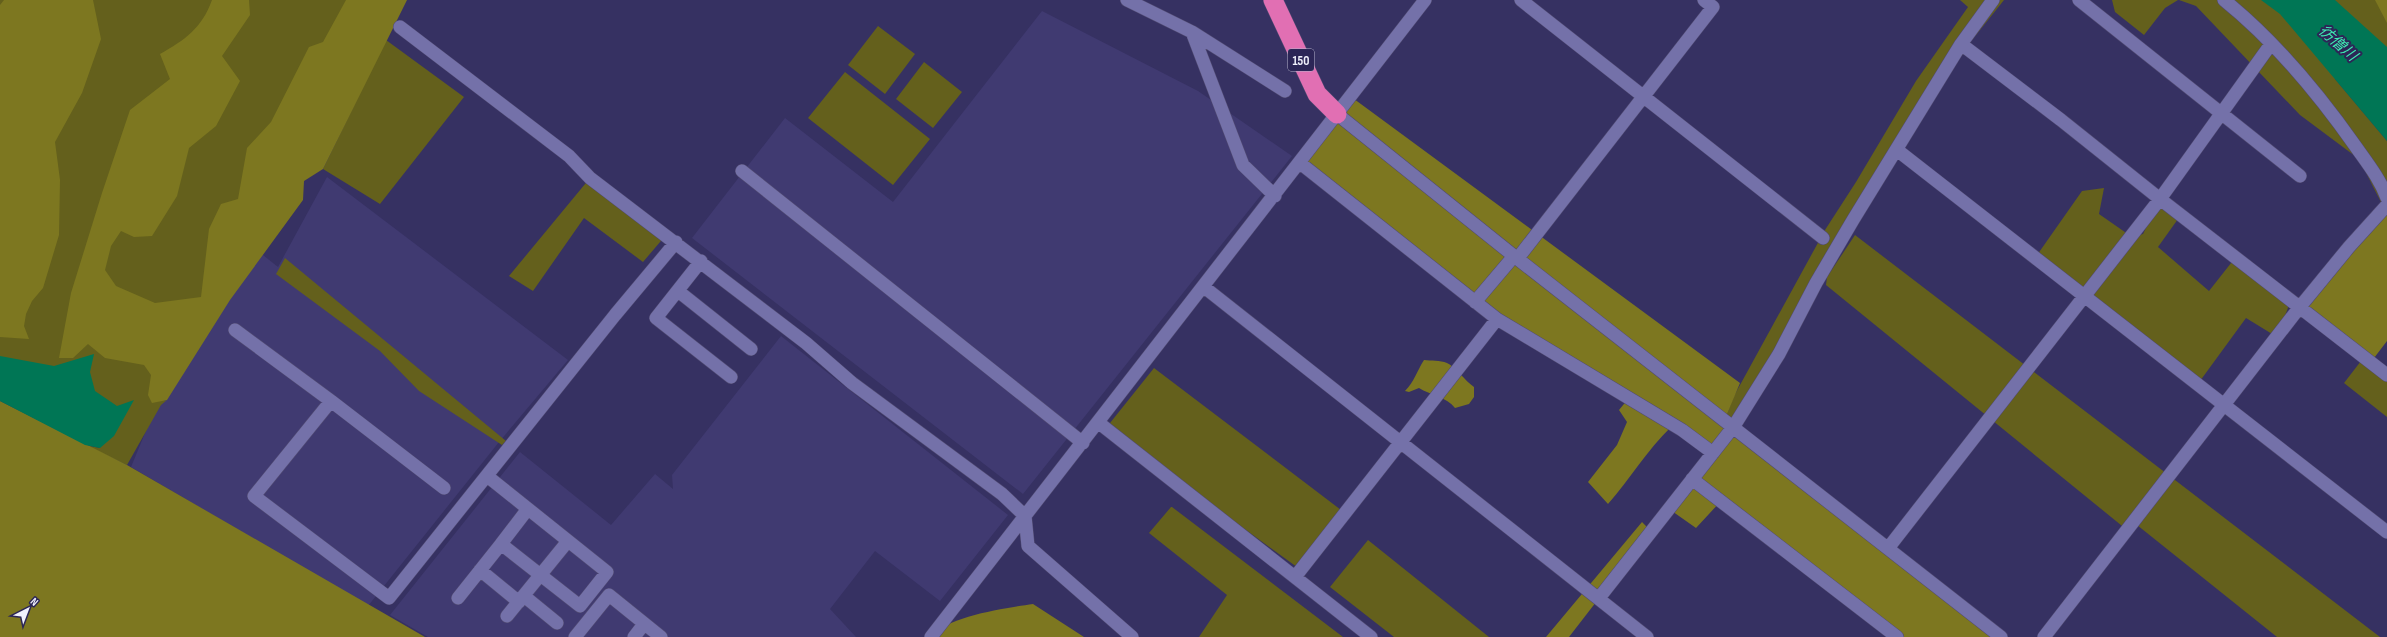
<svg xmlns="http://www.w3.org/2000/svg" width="2387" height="637" viewBox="0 0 2387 637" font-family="'Sofia Sans Condensed','Noto Sans JP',sans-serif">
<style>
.built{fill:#403a71}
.green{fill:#64601c}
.forest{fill:#7d7720}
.water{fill:#007655}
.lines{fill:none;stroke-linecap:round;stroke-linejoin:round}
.minor-casing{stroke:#514b72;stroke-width:14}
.highway-casing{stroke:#514b72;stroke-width:20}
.minor{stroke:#7471a9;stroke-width:13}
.highway{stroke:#e16fb3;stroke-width:19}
.labels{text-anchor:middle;stroke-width:4;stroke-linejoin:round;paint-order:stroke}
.shield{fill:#2c2657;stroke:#b6b4cb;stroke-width:1}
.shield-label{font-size:13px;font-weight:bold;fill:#f1f1fd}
.water-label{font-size:15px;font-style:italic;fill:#3decb2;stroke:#2c2657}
</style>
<rect width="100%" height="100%" fill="#363162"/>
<path class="built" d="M 1042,11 L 1198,91 L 1292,156 L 1023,494 L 692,238 L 785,118 L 893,202 Z
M 327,177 L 568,360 L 499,442 L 368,606 L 131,467 L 160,397 L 258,251 L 278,267 Z
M 781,336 L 1008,515 L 940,601 L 875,551 L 830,609 L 856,637 L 428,637 L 390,615 L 520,452 L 611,525 L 655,474 L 673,489 L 672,475 Z"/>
<path class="green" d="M 0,0 L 397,0 L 164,401 L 167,400 L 161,405 L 127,465 L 85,445 L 100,448 L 0,382 Z
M 1960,0 L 2004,0 L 1933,89 L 1734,426 L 1725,419 L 1734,396 L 1825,230 L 1856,182 L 1916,81 L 1968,7 Z
M 2112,0 L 2178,0 L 2165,8 L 2144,35 L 2115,12 Z
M 2179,0 L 2387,0 L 2387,54 L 2335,79 L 2387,141 L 2387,214 L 2359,159 L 2300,115 L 2196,6 Z
M 878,26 L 915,54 L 885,94 L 848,65 Z
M 386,40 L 464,97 L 380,204 L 323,169 Z
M 924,62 L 962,92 L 933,128 L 896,99 Z
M 845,72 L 930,139 L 893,185 L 808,118 Z
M 590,178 L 666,235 L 643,262 L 584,218 L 533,291 L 509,276 Z
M 2104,188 L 2099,214 L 2132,237 L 2143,234 L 2160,199 L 2178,219 L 2158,247 L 2209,291 L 2235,258 L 2289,305 L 2277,337 L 2246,318 L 2200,381 L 2035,258 L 2082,191 Z
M 1855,235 L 2380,637 L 2277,637 L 2137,525 L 2127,530 L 1826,285 L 1827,277 Z
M 285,258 L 506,441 L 502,445 L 419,391 L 380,351 L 276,274 Z
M 2361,361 L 2387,381 L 2387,417 L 2344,383 Z
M 1154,368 L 1345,513 L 1301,570 L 1106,428 Z
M 1171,507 L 1172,507 L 1343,637 L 1199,637 L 1227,595 L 1149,533 Z
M 1368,540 L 1489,637 L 1394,637 L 1330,587 Z"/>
<path class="forest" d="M 4,0 L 93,0 L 101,39 L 82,93 L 55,142 L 60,180 L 59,235 L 43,288 L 32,301 L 26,314 L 24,326 L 29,339 L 0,337 L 0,5 Z
M 212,0 L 249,0 L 250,15 L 222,56 L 240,81 L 216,126 L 189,148 L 177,196 L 152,236 L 134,237 L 121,231 L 111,246 L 105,270 L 116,286 L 155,303 L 201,297 L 209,229 L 221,204 L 238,199 L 247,148 L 271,122 L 309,47 L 323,42 L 346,0 L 407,0 L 323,169 L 304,181 L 303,200 L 230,300 L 167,400 L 152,403 L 148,395 L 151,375 L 144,365 L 105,358 L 88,344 L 73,358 L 59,358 L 71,293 L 102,193 L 130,110 L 170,79 L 160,54 C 185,40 202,28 212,0 Z
M 2375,0 L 2387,0 L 2387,23 Z
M 1350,96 L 1740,383 L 1725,419 L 1992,637 L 1898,637 L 1721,501 L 1696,528 L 1669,509 L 1713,453 L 1671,427 C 1647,450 1630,479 1608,504 L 1588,482 L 1617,445 L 1627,422 L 1619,410 L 1628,399 L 1499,315 L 1300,163 Z
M 2387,205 L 2387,341 L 2371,362 L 2299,308 Z
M 1424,360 C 1431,361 1440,360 1447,363 C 1455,366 1465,381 1474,387 L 1474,397 L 1469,404 L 1455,408 C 1447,397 1430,395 1419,388 L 1409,392 L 1405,391 C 1414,382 1417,371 1424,360 Z
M 0,401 L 127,465 L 425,637 L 0,637 Z
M 1642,522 L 1651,531 L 1569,637 L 1546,637 Z
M 1033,604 L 1084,637 L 931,637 C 947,616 1007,608 1033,604 Z"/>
<path class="water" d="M 2261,0 L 2335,0 L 2387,47 L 2387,141 L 2280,14 Z
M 94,354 L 90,372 L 95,391 L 117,406 L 134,400 L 114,436 L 100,448 L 85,445 L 0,401 L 0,356 L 54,366 Z"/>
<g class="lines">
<g class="minor-casing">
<path id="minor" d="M 1127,0 L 1192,32 L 1285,91
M 1521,0 L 1823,238
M 2079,0 L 2300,176
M 2224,0 C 2275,41 2318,93 2356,147 C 2368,164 2380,179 2387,198
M 400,27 L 569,156 L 590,178 L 806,343 L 852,383 L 1002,494 L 1025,516 L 1028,546 L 1132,637
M 1192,32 L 1243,165 L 1275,196
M 1961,44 L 2061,120 L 2160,199 L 2387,375
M 1337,114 L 1514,256 L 2001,637
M 1897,150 L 2387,532
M 1300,163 L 1497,319 L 1682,430 L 1713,453
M 742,171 L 1083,443
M 1518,258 L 1713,7 L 1704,0
M 701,261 L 656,318 L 731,377
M 1204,287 L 1647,637
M 678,291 L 751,349
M 1475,302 L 1514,256
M 235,330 L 331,401 L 254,496 L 389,598 L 615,315 L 676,242
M 331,401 L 444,488
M 1099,423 L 1371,637
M 487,476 L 607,572 L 580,606 L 501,544 L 527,510
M 1692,479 L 1897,637
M 1889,547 L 2160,199 L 2271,44
M 480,570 L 519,602
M 1295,577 L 1497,319
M 524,596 L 557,623
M 458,598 L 501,544
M 1599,598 L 1734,426 L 1779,354 L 1816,283 L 1853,220 L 1961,44 L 1993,0
M 507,616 L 568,541
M 575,637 L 609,595 L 661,637
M 634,637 L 644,624
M 931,637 L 1425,0
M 2044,637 L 2299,308 L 2349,247 L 2387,205"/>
</g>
<g class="highway-casing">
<path id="highway" d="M 1273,0 L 1317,94 L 1337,114"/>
</g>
<use href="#minor" class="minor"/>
<use href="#highway" class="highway"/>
</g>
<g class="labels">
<rect class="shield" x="1288" y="49" width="26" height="22" rx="3"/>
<g class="shield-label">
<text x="1301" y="65">150</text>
</g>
<g class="water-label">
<text transform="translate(2338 43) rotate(41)" y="5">彷僧川</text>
</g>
</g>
<g transform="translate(28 609) rotate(42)" stroke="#2c2657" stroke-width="3" paint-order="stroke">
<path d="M0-3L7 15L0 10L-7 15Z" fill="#f1f1fd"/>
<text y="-6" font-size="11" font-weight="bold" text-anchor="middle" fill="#f1f1fd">N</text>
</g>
</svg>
